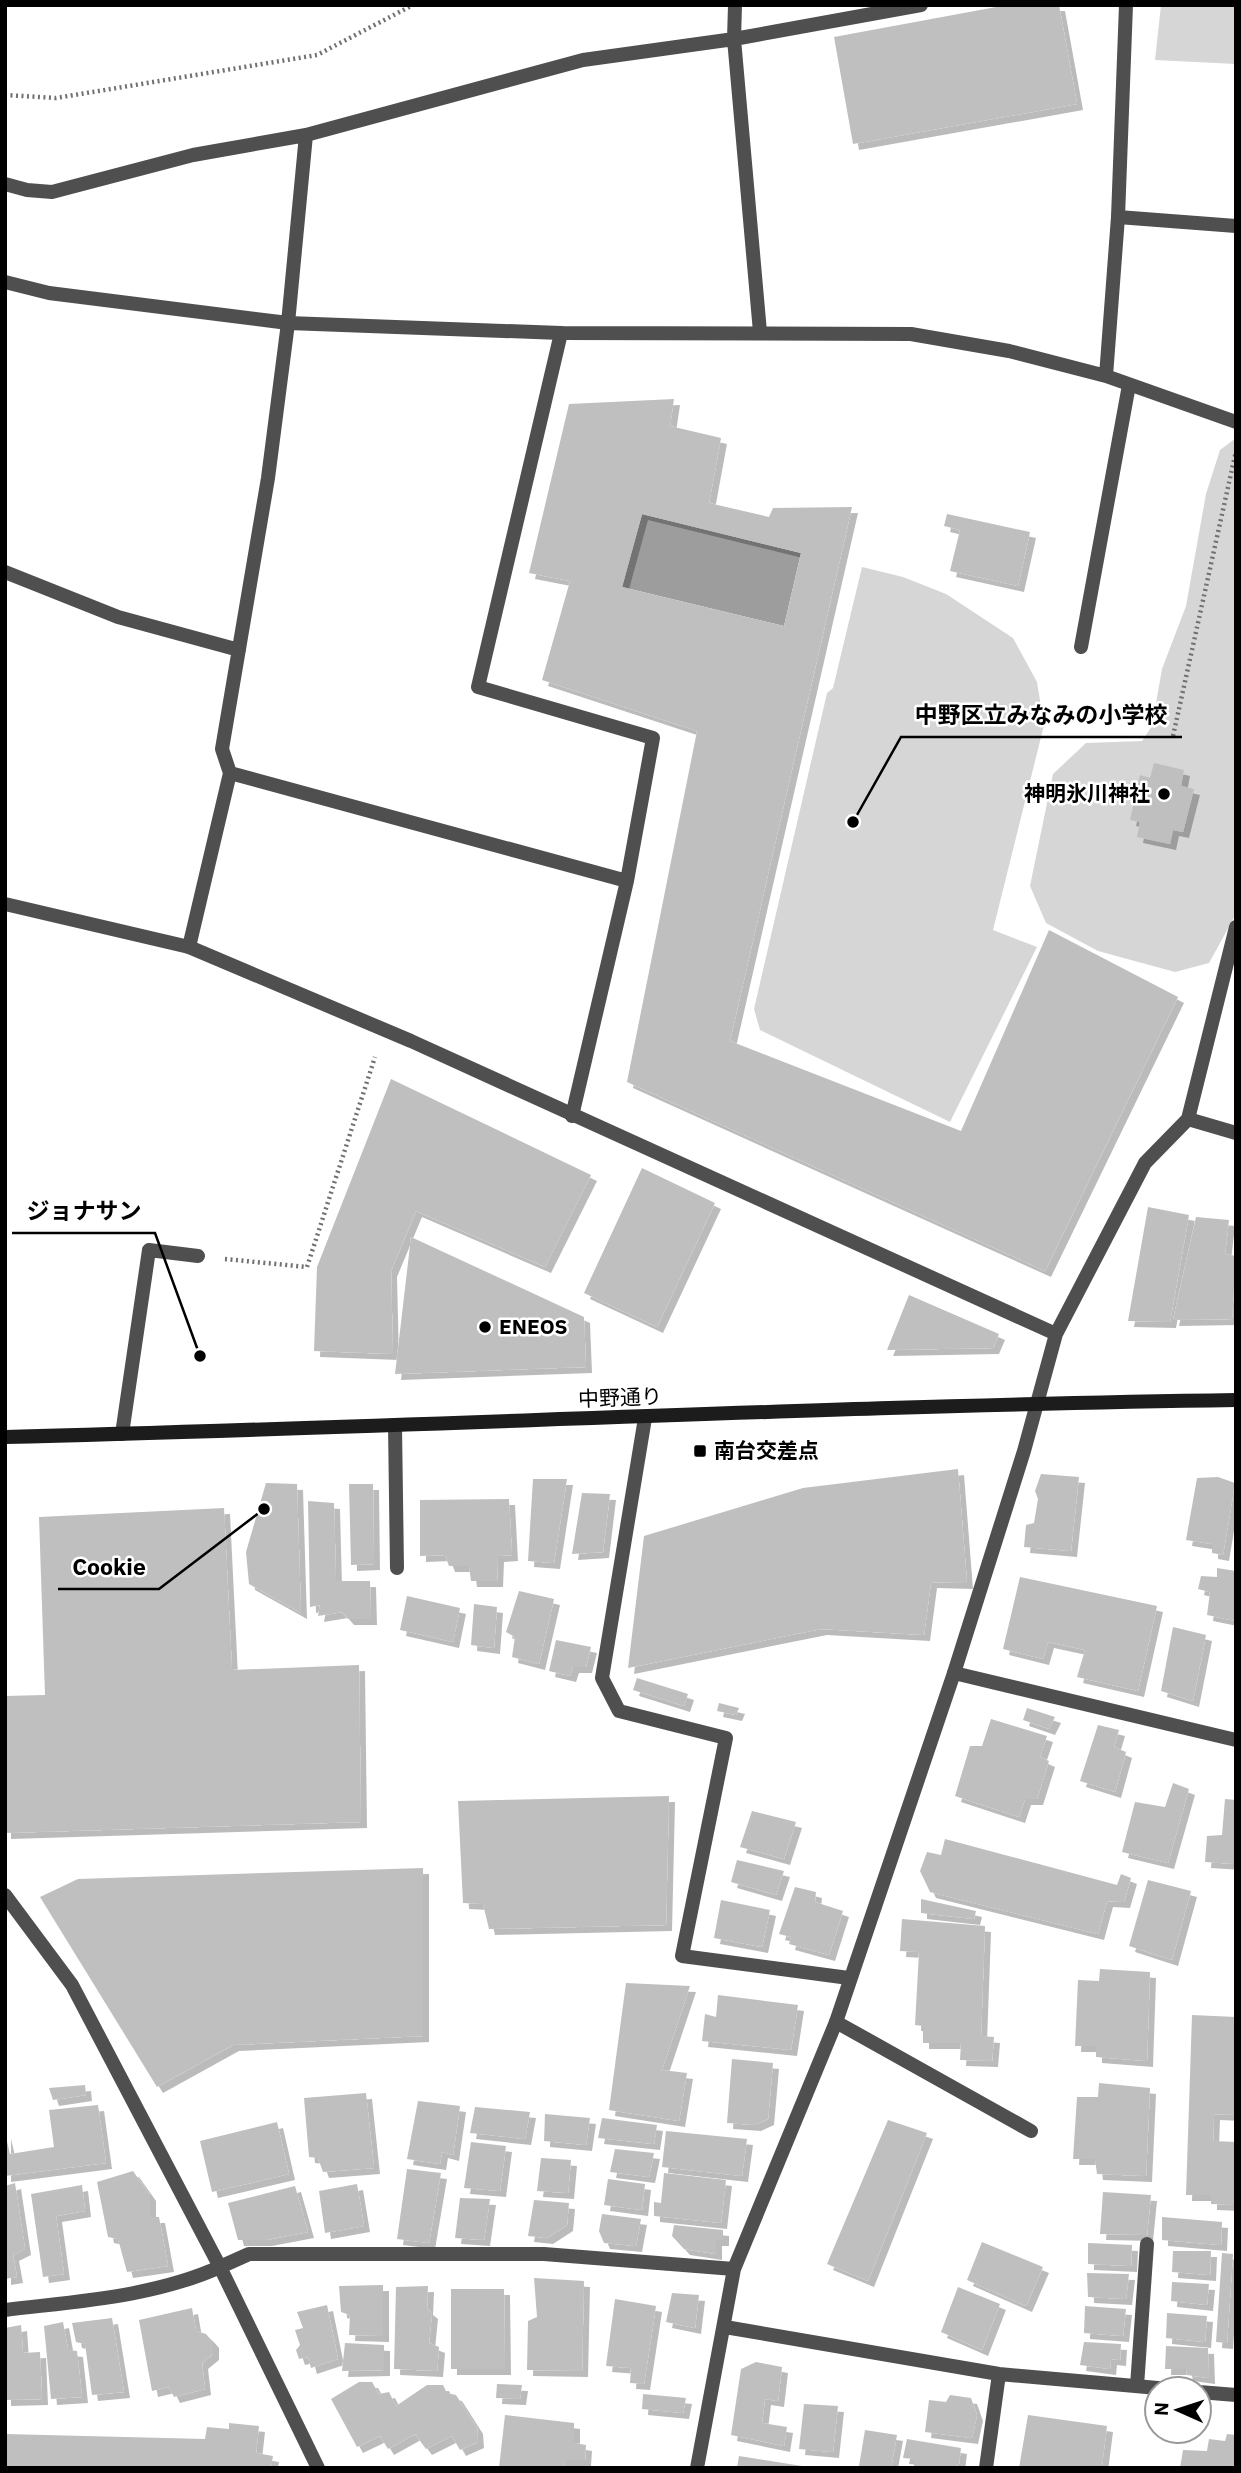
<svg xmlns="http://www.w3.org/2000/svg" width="1241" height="2473" viewBox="0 0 1241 2473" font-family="'IBM Plex Sans','Noto Sans JP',sans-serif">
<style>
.green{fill:#d6d6d6}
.water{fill:#9d9d9d}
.building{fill:#bfbfbf;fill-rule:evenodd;filter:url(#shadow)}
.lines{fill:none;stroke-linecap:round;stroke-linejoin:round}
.path{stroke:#717171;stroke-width:4.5;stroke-dasharray:2 3.5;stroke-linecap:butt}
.service{stroke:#4f4f4f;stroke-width:14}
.minor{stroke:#4f4f4f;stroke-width:14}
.secondary{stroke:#1c1c1c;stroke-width:14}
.poi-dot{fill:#000;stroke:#fff;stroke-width:2.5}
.labels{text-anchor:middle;stroke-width:5;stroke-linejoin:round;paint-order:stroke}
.poi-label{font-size:21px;font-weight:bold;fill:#000;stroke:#fff;text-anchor:start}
.street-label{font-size:21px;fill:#000;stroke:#fff}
.leader{fill:none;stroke:#000;stroke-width:2.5}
.callout-dot{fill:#000;stroke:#fff;stroke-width:2.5}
.callout-label{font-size:23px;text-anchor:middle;font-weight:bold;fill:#000;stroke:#fff;stroke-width:5;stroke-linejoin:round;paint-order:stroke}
</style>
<defs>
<filter id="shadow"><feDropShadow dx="6" dy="6" stdDeviation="0" flood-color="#0004"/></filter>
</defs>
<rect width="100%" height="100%" fill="#fff"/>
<path class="green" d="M 1161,5 L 1236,5 L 1236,64 L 1155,60 Z
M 1236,438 L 1236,914 L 1209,963 L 1175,972 L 1098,951 L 1046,923 L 1030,886 L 1053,774 L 1086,743 L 1142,741 L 1152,726 L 1162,669 L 1186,606 L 1206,494 L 1220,450 Z
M 862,567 L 903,577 L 946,594 L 1013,638 L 1037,682 L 1044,725 L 993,930 L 1037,947 L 950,1122 L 760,1030 L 754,1009 L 827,693 L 833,688 Z"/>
<path class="water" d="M 642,514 L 801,553 L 784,626 L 622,587 Z"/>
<path class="building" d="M 1007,5 L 1059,5 L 1077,104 L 853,144 L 834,37 Z
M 674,399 L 670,426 L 721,438 L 709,503 L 769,517 L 773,508 L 852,507 L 730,1041 L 961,1131 L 1049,930 L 1178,997 L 1045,1271 L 627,1082 L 697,731 L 542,680 L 570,581 L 529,573 L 569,404 ZM 642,514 L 801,553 L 784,626 L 622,587 Z
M 947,514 L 1030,532 L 1018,586 L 950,571 L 960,530 L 944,526 Z
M 1154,763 L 1184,770 L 1181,786 L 1194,789 L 1183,832 L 1173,830 L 1170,844 L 1137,837 L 1140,822 L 1130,820 L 1140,775 L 1150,778 Z
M 391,1079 L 591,1175 L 545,1267 L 416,1211 L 391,1271 L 393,1354 L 314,1351 L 317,1267 Z
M 642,1168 L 715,1203 L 657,1327 L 584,1293 Z
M 1148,1207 L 1189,1215 L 1170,1322 L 1128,1321 Z
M 1196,1217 L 1229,1220 L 1225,1254 L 1236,1256 L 1232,1319 L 1173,1320 Z
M 411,1237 L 584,1317 L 586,1367 L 395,1374 Z
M 909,1295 L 999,1334 L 993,1348 L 887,1350 Z
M 958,1469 L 967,1583 L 931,1582 L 924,1635 L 821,1629 L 628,1668 L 644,1536 L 803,1488 Z
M 1041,1474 L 1079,1477 L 1071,1551 L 1024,1547 L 1026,1525 L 1034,1523 L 1038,1499 L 1035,1491 Z
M 1218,1477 L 1235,1483 L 1223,1555 L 1212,1553 L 1212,1544 L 1186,1540 L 1197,1478 Z
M 533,1479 L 567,1479 L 554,1563 L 528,1561 Z
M 266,1483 L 297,1484 L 301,1613 L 249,1584 L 246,1552 Z
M 349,1484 L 373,1484 L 374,1564 L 351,1565 Z
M 582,1493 L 610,1494 L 603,1552 L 572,1554 Z
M 509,1499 L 512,1555 L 498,1556 L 497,1581 L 471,1581 L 469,1566 L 449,1566 L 445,1555 L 420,1556 L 420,1500 Z
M 308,1501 L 334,1503 L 336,1581 L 370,1581 L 371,1619 L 348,1619 L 342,1612 L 318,1616 L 320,1605 L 310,1607 Z
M 224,1508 L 232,1670 L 359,1665 L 361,1822 L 5,1833 L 5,1696 L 45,1695 L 39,1517 Z
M 1217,1568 L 1236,1571 L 1236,1621 L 1207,1615 L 1210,1592 L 1198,1589 L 1201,1576 L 1217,1577 Z
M 1020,1577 L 1157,1606 L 1138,1691 L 1077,1677 L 1085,1650 L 1048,1642 L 1043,1659 L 1003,1649 Z
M 519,1591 L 554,1599 L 539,1664 L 512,1657 L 515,1637 L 506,1632 Z
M 407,1596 L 460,1608 L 453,1642 L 400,1630 Z
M 474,1604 L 497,1607 L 494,1648 L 471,1645 Z
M 1173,1627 L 1206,1635 L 1193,1701 L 1161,1691 Z
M 556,1640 L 591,1647 L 586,1667 L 573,1667 L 570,1676 L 549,1671 Z
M 637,1678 L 688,1694 L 684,1706 L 633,1690 Z
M 719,1703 L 739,1708 L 736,1715 L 717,1711 Z
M 1027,1708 L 1055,1717 L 1049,1729 L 1023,1720 Z
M 991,1719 L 1047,1736 L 1040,1757 L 1049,1761 L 1037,1799 L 1025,1799 L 1019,1817 L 955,1796 L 970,1746 L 982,1746 Z
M 1098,1725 L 1119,1730 L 1114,1747 L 1126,1752 L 1115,1792 L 1080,1781 Z
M 1173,1783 L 1189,1789 L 1168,1863 L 1122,1852 L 1135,1802 L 1165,1807 Z
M 669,1796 L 666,1925 L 489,1929 L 483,1904 L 463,1903 L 458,1801 Z
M 1225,1799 L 1236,1800 L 1236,1864 L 1205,1862 L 1207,1836 L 1222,1835 Z
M 752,1811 L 796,1822 L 784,1859 L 740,1847 Z
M 945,1839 L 1117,1885 L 1121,1874 L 1131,1878 L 1124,1902 L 1107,1901 L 1098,1934 L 930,1892 L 920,1871 L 927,1852 L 941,1855 Z
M 737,1860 L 784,1871 L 776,1895 L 731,1882 Z
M 423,1868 L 423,2036 L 233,2045 L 157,2087 L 40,1897 L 78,1879 Z
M 1148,1880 L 1191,1891 L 1172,1960 L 1129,1946 Z
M 795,1887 L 816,1892 L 815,1902 L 843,1911 L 829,1955 L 789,1944 L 791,1937 L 779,1934 Z
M 921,1899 L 976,1911 L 974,1919 L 921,1913 Z
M 721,1900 L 770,1910 L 762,1947 L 714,1938 Z
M 902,1919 L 985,1926 L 981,2036 L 994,2037 L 992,2061 L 960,2060 L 961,2043 L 923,2043 L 923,2026 L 915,2025 L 919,1952 L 900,1951 Z
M 1100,1969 L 1150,1972 L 1147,2061 L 1096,2057 L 1096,2046 L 1075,2046 L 1078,1980 L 1099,1981 Z
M 626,1983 L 690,1986 L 662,2070 L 687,2073 L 679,2121 L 609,2110 Z
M 718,1995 L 798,2005 L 791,2050 L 702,2041 L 705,2014 L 716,2017 Z
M 1192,2015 L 1236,2017 L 1236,2115 L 1214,2114 L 1213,2141 L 1236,2142 L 1236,2205 L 1211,2204 L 1211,2195 L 1186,2195 Z
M 732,2059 L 773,2063 L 768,2119 L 755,2125 L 727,2123 Z
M 1099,2083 L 1150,2088 L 1146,2176 L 1097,2174 L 1095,2159 L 1073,2159 L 1077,2097 L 1098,2097 Z
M 85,2085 L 86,2095 L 53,2100 L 49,2088 Z
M 366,2093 L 374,2168 L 323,2172 L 318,2158 L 309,2157 L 304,2098 Z
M 418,2101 L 460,2106 L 453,2155 L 442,2152 L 440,2164 L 407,2159 Z
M 98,2105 L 106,2163 L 5,2176 L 5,2133 L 10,2154 L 54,2147 L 49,2110 Z
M 475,2107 L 530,2112 L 525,2139 L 470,2133 Z
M 545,2114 L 590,2118 L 586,2145 L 544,2141 Z
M 602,2118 L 657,2125 L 654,2144 L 598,2138 Z
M 888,2120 L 927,2133 L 868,2281 L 827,2264 Z
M 277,2122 L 289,2174 L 212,2192 L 200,2141 Z
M 666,2131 L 747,2139 L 742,2176 L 662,2167 Z
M 471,2142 L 506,2146 L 500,2191 L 464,2188 Z
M 615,2149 L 654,2153 L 649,2177 L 610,2172 Z
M 541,2158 L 571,2160 L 568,2193 L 537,2191 Z
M 407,2169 L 441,2173 L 429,2243 L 397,2239 Z
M 133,2171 L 150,2195 L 150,2217 L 159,2217 L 168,2266 L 127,2272 L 118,2239 L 108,2237 L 97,2182 Z
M 664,2173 L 726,2180 L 721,2223 L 654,2216 L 654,2202 L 661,2203 Z
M 608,2179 L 645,2184 L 642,2210 L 604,2205 Z
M 15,2183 L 25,2249 L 13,2255 L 17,2277 L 5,2279 L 5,2186 Z
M 357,2184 L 364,2226 L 325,2233 L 319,2191 Z
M 82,2185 L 85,2211 L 56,2216 L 64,2274 L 43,2277 L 31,2194 Z
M 295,2186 L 308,2232 L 266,2240 L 238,2240 L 228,2203 Z
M 1103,2192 L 1151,2195 L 1147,2235 L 1100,2234 Z
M 460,2198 L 490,2199 L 484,2240 L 455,2238 Z
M 534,2200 L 569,2203 L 567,2225 L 547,2238 L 528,2236 Z
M 602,2214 L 641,2219 L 636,2246 L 604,2243 L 599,2231 Z
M 1162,2217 L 1222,2222 L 1221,2245 L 1162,2240 Z
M 674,2225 L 723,2230 L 723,2240 L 716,2240 L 716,2254 L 684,2249 L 672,2236 Z
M 982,2242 L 1043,2267 L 1026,2306 L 967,2280 Z
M 1088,2243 L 1132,2245 L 1131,2266 L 1088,2264 Z
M 1173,2251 L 1211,2251 L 1210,2275 L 1172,2272 Z
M 1222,2253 L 1233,2254 L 1227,2343 L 1216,2342 Z
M 1087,2273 L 1129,2274 L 1126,2299 L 1088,2297 Z
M 534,2278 L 584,2281 L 582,2371 L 527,2370 L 528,2321 L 537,2317 Z
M 1172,2282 L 1209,2284 L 1207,2305 L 1171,2301 Z
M 383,2285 L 383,2336 L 349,2335 L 350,2315 L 341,2312 L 339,2286 Z
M 428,2286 L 427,2309 L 432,2313 L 429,2343 L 439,2347 L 437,2371 L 394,2369 L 396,2287 Z
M 958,2287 L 1000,2304 L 982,2350 L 941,2332 Z
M 451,2289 L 504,2289 L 505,2369 L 451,2369 Z
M 672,2293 L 699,2295 L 695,2328 L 666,2322 Z
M 615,2299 L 656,2306 L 644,2384 L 630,2383 L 631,2368 L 606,2366 Z
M 327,2305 L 338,2359 L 311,2368 L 308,2357 L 299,2359 L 296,2350 L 300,2345 L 295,2330 L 303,2328 L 297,2312 Z
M 1085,2306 L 1126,2309 L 1123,2336 L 1084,2333 Z
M 192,2308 L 196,2331 L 206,2334 L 213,2342 L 213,2354 L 202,2363 L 205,2389 L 174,2397 L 169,2387 L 152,2391 L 139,2320 Z
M 1167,2313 L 1207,2316 L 1205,2342 L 1166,2338 Z
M 112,2318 L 124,2392 L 92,2395 L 85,2344 L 76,2342 L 72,2323 Z
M 63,2322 L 68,2350 L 77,2351 L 82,2397 L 51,2399 L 44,2326 Z
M 21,2325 L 23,2353 L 40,2352 L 42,2399 L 5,2400 L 5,2328 Z
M 1084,2342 L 1121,2344 L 1120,2360 L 1111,2359 L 1110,2369 L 1080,2365 Z
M 345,2343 L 384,2345 L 384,2370 L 342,2371 Z
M 1166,2346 L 1208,2348 L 1209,2378 L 1187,2375 L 1186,2369 L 1165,2369 Z
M 756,2362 L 782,2367 L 778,2401 L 765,2399 L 762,2423 L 787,2427 L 784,2446 L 731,2435 L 741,2369 Z
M 359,2382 L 372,2382 L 379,2394 L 389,2392 L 396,2406 L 427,2385 L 443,2385 L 447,2393 L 456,2395 L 477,2428 L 478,2442 L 460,2450 L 452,2436 L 426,2449 L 415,2434 L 388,2449 L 380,2436 L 357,2447 L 331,2399 Z
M 497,2384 L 522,2385 L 520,2399 L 496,2398 Z
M 643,2394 L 686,2398 L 683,2413 L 642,2409 Z
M 950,2395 L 971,2398 L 977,2415 L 972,2438 L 925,2432 L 929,2400 L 946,2402 Z
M 804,2404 L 838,2406 L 833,2452 L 799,2449 Z
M 505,2415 L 574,2423 L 574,2443 L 586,2445 L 585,2460 L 565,2460 L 564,2468 L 499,2468 Z
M 1028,2415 L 1107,2426 L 1102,2465 L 1086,2465 L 1086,2468 L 1019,2468 Z
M 229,2423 L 259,2426 L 256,2453 L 273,2456 L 271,2468 L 5,2468 L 5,2434 L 205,2439 L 207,2427 L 229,2429 Z
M 865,2430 L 897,2435 L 891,2468 L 859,2466 Z
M 1227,2434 L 1236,2435 L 1236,2468 L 1180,2468 L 1183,2450 L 1207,2451 L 1209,2439 L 1225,2441 Z
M 907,2439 L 961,2448 L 959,2464 L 953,2468 L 914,2467 L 914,2459 L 903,2458 Z
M 739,2456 L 802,2466 L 802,2468 L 737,2468 Z"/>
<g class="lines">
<path class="path" d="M 5,95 L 56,98 L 317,55 L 413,5
M 1173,736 L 1236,451
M 225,1259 L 307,1267 L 375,1057"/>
<path class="service" d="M 735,5 L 734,39 L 760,332
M 5,184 L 27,190 L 52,192 L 193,155 L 306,135 L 583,60 L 734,39 L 921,5
M 1118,217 L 1236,226
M 561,333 L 478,687 L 653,738 L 627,881 L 572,1116
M 5,572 L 118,617 L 239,650
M 1081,647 L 1129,385
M 230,773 L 627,881
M 189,947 L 230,773 L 222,749 L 268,478 L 288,323 L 306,135
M 1188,1119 L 1236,1133
M 645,1418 L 602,1678 L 619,1711 L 726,1738 L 682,1956 L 849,1978
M 395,1426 L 397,1568
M 122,1434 L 149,1250 L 198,1256
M 954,1673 L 1236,1740
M 836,2022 L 1031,2131
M 5,2310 C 78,2301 153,2297 220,2267
M 1137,2386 L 1147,2244"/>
<path class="minor" d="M 5,282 L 49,293 L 288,323 L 561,333 L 911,334 L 1009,351 L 1106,376 L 1236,422
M 1106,376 L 1118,217 L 1126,5
M 5,904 L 189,947 L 411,1041 L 1056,1334
M 5,1895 L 72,1985 L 220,2267 L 318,2468
M 220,2267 L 249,2254 L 544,2254 L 734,2269
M 725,2327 L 999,2374 L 1169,2389
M 1199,2392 L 1236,2395
M 697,2468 L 734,2269 L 836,2022 L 954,1673 L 1024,1451 L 1056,1334 L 1145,1163 L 1188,1119 L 1236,927
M 986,2468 L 999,2374"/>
<path class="secondary" d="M 5,1437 C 415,1427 825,1406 1236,1400"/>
</g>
<g class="poi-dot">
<circle cx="1164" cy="794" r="7"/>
<circle cx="485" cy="1327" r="7"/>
<rect x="693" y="1444" width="14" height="14" rx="3.5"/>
</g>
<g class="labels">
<g class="poi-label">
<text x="1150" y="801" text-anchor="end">神明氷川神社</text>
<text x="499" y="1334">ENEOS</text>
<text x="714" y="1458">南台交差点</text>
</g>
<g class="street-label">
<text transform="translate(620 1398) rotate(-2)" y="7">中野通り</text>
</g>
</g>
<path class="leader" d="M853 822L901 737H1182M200 1356L155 1233H12M264 1509L159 1589H58"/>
<g class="callout-dot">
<circle cx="853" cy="822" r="7"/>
<circle cx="200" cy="1356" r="7"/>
<circle cx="264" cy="1509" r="7"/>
</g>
<g class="callout-label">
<text x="1041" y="723">中野区立みなみの小学校</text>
<text x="84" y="1219">ジョナサン</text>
<text x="109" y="1575">Cookie</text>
</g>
<rect width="1241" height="2473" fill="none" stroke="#000000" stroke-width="14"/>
<g transform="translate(1178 2410) rotate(273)"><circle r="33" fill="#ffffff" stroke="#999999" stroke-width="2"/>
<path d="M0-5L12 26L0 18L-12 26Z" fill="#000000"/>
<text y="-10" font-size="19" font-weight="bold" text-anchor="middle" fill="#000000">N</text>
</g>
</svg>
